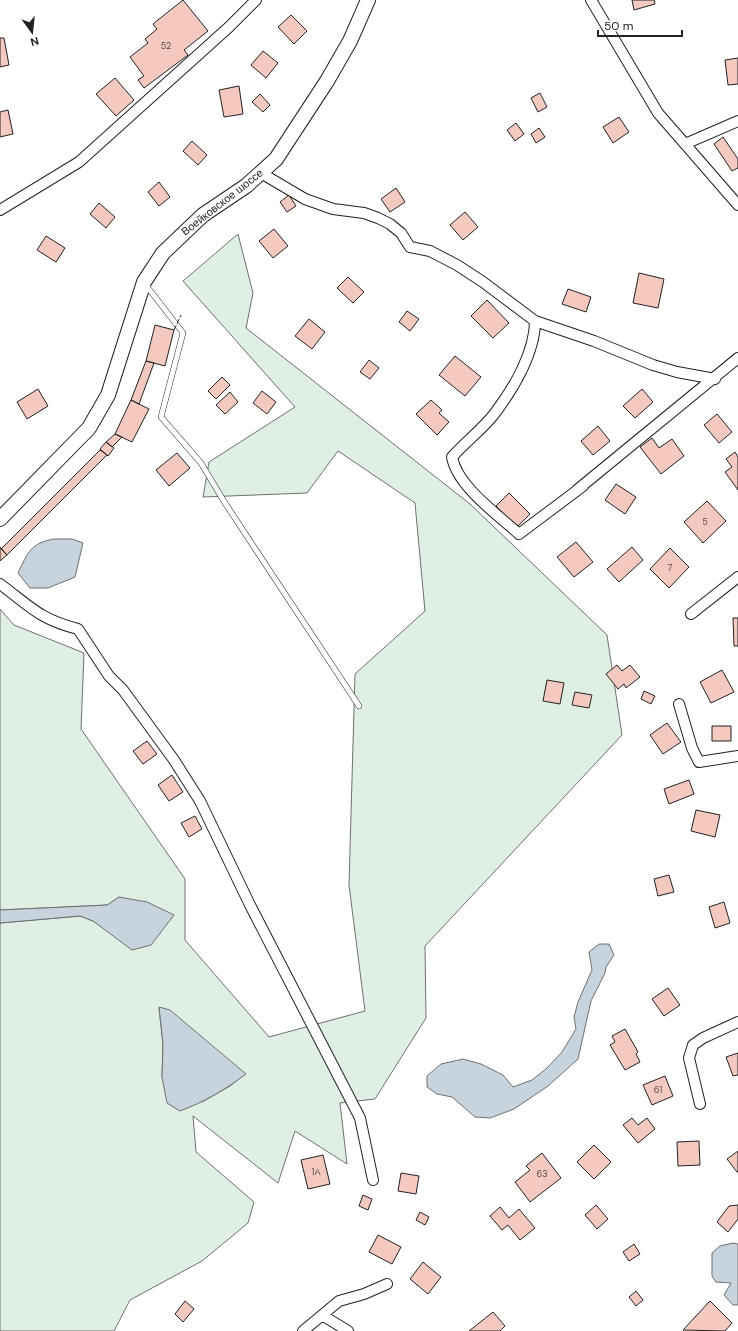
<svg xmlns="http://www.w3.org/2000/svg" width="738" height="1331" viewBox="0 0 738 1331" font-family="'DM Sans',sans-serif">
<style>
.green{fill:#e0efe3;stroke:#6f6f6f;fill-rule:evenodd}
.water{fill:#c7d3dd;stroke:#6f6f6f}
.building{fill:#f3c9c0;stroke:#222}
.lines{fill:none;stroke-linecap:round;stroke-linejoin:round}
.lane-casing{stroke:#222;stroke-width:6}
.street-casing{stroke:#222;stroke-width:12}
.secondary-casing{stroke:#222;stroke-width:16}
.lane{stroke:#fff;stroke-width:5}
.street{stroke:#fff;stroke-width:10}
.secondary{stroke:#fff;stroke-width:14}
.fence{stroke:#222;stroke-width:1;stroke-dasharray:5 2;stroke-linecap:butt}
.labels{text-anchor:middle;stroke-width:3;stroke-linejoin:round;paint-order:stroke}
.number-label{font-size:9px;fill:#564c4a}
.street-label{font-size:11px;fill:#222;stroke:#fff}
</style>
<rect width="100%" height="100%" fill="#fff"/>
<path class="green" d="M 238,234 L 253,293 L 246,328 L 470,504 L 607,635 L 622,735 L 425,946 L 426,1018 L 375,1099 L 340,1103 L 347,1164 L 295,1131 L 278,1183 L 193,1116 L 196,1152 L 254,1202 L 248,1223 L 202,1261 L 130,1300 L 114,1331 L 0,1331 L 0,923 L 80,916 L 93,921 L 119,897 L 108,905 L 0,910 L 0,609 L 14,625 L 84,653 L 81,729 L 185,879 L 185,940 L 269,1037 L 365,1011 L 349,885 L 355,674 L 425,611 L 415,503 L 338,451 L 307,493 L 203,497 L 209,462 L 295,407 L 183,281 ZM 159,1008 L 245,1074 L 230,1086 L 202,1102 L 162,1077 L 163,1044 Z"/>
<path class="water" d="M 54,539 L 72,539 L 83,543 L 75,577 L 48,588 L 30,588 L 18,573 C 28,552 31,543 54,539 Z
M 119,897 L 147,902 L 174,915 L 151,945 L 132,950 L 93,921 L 80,916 L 0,923 L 0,910 L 107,905 Z
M 599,944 L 609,944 L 614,955 L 606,967 L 605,973 L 591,1001 L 578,1059 L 548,1086 L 514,1109 L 490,1118 L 475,1117 L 452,1097 L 437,1094 L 427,1087 L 427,1076 L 441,1064 L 463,1059 L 481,1064 L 503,1075 L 513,1087 L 532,1080 L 547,1068 L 562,1052 L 576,1029 L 574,1017 L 578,1002 L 592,970 L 589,952 Z
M 159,1007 L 170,1010 L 246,1074 C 225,1090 204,1102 180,1111 L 167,1103 L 162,1077 L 163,1044 Z
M 733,1243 L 738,1244 L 738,1305 L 733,1305 L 724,1295 L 731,1283 L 716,1282 L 712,1276 L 712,1253 L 720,1246 Z"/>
<path class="building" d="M 183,0 L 208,31 L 184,50 L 188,55 L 144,88 L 138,80 L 144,76 L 130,57 L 148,43 L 145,39 L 157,29 L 153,24 Z
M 632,0 L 654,0 L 655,4 L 634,10 Z
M 291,15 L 307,31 L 294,44 L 278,27 Z
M 0,38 L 4,38 L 9,65 L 0,67 Z
M 263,51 L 278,63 L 266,78 L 251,65 Z
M 738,58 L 738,84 L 728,85 L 725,60 Z
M 115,78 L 134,100 L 116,116 L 96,94 Z
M 239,86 L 243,114 L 224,117 L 219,90 Z
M 540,93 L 547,107 L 538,112 L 531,98 Z
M 260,94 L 270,105 L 263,112 L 252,102 Z
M 8,110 L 13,134 L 0,137 L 0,112 Z
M 619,117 L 629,132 L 613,143 L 603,127 Z
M 516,123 L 524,134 L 515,141 L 507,130 Z
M 539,128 L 545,137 L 536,143 L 531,134 Z
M 723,137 L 738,159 L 738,168 L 732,171 L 714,144 Z
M 192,141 L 207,155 L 198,165 L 183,151 Z
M 159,182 L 170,197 L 159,206 L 148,192 Z
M 396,188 L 405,202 L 390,212 L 381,199 Z
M 289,195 L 296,206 L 287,212 L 280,202 Z
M 99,203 L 115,217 L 106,228 L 90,214 Z
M 465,212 L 478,227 L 463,240 L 450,225 Z
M 274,229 L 288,246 L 273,258 L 259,241 Z
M 46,236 L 65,248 L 56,262 L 37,250 Z
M 639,273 L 664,279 L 658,308 L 633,303 Z
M 348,277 L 364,292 L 353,303 L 337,288 Z
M 568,289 L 591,297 L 586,312 L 562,304 Z
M 487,300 L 509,323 L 493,338 L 471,316 Z
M 407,311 L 419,319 L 410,331 L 399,322 Z
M 309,319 L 325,332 L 312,349 L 295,336 Z
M 155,325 L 174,330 L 165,366 L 146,361 Z
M 455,356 L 481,377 L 465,396 L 439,375 Z
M 369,360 L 379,368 L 370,379 L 360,372 Z
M 146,361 L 154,363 L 139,404 L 131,400 Z
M 222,377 L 230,385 L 216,399 L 208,391 Z
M 38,389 L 48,406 L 27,419 L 17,402 Z
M 642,389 L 653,402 L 635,418 L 623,406 Z
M 262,391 L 276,402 L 267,414 L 253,403 Z
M 230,392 L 238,402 L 225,414 L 216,405 Z
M 131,400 L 149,409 L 132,442 L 115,434 Z
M 431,400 L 442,410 L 439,413 L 449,422 L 437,435 L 416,414 Z
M 717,414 L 732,432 L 719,443 L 704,425 Z
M 598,426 L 610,441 L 593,455 L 581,441 Z
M 115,434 L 122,437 L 112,447 L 106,442 Z
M 652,438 L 659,448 L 672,439 L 684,456 L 661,474 L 640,447 Z
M 106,442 L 114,448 L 108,456 L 100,449 Z
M 100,450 L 107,455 L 7,555 L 1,549 Z
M 735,452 L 738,457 L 738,490 L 725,472 L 732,467 L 726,459 Z
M 177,453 L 190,468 L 169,486 L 156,470 Z
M 616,484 L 636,497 L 625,514 L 605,500 Z
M 509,493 L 530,514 L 517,527 L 496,506 Z
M 707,501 L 726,521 L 703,543 L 684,522 Z
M 576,542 L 593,562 L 574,577 L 557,557 Z
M 0,547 L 7,555 L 0,561 Z
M 632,547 L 643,560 L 619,582 L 607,569 Z
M 670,548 L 689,567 L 669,588 L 650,569 Z
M 733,618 L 738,618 L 738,646 L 734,646 Z
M 617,665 L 622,671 L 630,665 L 640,677 L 626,688 L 624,684 L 618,689 L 606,674 Z
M 722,670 L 734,692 L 711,703 L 700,682 Z
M 547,680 L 564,683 L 560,704 L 543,701 Z
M 644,691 L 655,696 L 651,704 L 641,699 Z
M 575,692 L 592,695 L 589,708 L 572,705 Z
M 667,723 L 681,742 L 663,754 L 650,735 Z
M 712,726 L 731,726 L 731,741 L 712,741 Z
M 147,741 L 157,754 L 143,764 L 133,751 Z
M 172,775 L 183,792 L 169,801 L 158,785 Z
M 689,780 L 694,794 L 669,804 L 664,789 Z
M 696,810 L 720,815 L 715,837 L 691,831 Z
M 195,816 L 202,829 L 189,837 L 181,823 Z
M 669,875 L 674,892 L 658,896 L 654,879 Z
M 724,902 L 730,923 L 715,928 L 709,907 Z
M 668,988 L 680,1005 L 664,1016 L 652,999 Z
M 625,1029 L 638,1052 L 636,1054 L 640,1062 L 625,1070 L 610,1045 L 615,1042 L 612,1036 Z
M 738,1053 L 738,1075 L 733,1076 L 726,1057 Z
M 665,1076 L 673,1096 L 652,1105 L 643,1085 Z
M 632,1118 L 638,1125 L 647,1118 L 655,1129 L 638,1143 L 623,1125 Z
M 699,1141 L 700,1165 L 678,1166 L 677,1142 Z
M 594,1145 L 611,1162 L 594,1179 L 577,1162 Z
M 738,1151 L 738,1172 L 737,1172 L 727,1159 Z
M 542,1153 L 561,1178 L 530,1202 L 515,1182 L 530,1170 L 526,1166 Z
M 323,1155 L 330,1184 L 308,1189 L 301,1160 Z
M 401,1173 L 419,1176 L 416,1194 L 398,1191 Z
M 363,1195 L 372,1199 L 368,1210 L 359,1206 Z
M 596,1205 L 608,1219 L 597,1229 L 585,1215 Z
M 738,1205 L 738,1219 L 728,1232 L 717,1222 L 729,1206 Z
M 500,1207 L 509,1218 L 519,1209 L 535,1228 L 520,1240 L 508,1225 L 502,1230 L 490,1216 Z
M 420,1212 L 429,1217 L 425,1225 L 416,1220 Z
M 378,1235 L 401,1247 L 392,1264 L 369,1252 Z
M 634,1244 L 640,1254 L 629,1261 L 623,1252 Z
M 423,1262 L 441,1277 L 428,1294 L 410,1279 Z
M 636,1291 L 643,1300 L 636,1306 L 629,1297 Z
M 185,1301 L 194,1309 L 183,1322 L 175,1314 Z
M 710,1301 L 732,1323 L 725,1331 L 683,1330 Z
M 493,1312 L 505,1326 L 500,1331 L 469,1331 Z"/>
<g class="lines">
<g class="lane-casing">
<path id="lane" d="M 145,284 L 183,333 L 161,417 L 201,463 L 225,503 L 359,706"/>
</g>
<g class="street-casing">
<path id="street" d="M 591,0 L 658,113 L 738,205
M 685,144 L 738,121
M 261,173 L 305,199 L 333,209 L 364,213 L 378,218 L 390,224 L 401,233 L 410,247 L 430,251 L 457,265 L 483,282 L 535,321 L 594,341 L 653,365 L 677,372 L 715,379
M 0,210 L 79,162 L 229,27 L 256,0
M 535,321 C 535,352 514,388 495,413 C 483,429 465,442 452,457 C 457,486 497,514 519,534 L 583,486
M 577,490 L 738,358
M 0,584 C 31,607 39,619 78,629 L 109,676 L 123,690 L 174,760 L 200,801 L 250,905 L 360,1118 L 373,1180
M 691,614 L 738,577
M 679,704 L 692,748 L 699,762 L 738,756
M 700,1104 L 689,1058 L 693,1045 L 703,1038 L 738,1022
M 322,1315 L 348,1331
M 303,1331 L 339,1301 L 364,1294 L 387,1284"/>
</g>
<g class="secondary-casing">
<path id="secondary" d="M 0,519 L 89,428 L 108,395 L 144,282 L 163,253 L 203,215 L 246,186 L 276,159 L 327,81 L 350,41 L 368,0"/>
</g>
<use href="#lane" class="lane"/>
<use href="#street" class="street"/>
<use href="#secondary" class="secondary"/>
<path class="fence" d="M 174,330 L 181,315"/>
</g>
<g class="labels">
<g class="number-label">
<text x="166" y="49">52</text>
<text x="705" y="525">5</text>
<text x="670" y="571">7</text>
<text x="658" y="1093">61</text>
<text x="316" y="1175">1А</text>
<text x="542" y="1177">63</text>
</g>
<g class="street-label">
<text transform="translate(222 202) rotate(-38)" y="4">Воейковское шоссе</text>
</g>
</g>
<g transform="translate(32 32) rotate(165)" stroke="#ffffff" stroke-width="3" paint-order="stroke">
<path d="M0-3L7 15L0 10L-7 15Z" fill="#222222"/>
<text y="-6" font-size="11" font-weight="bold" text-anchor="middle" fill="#222222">N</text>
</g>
<path d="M598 30v6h84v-6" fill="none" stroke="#222222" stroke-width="2"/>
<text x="604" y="30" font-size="12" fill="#222222" stroke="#ffffff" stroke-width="3" paint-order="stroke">50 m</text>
</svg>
